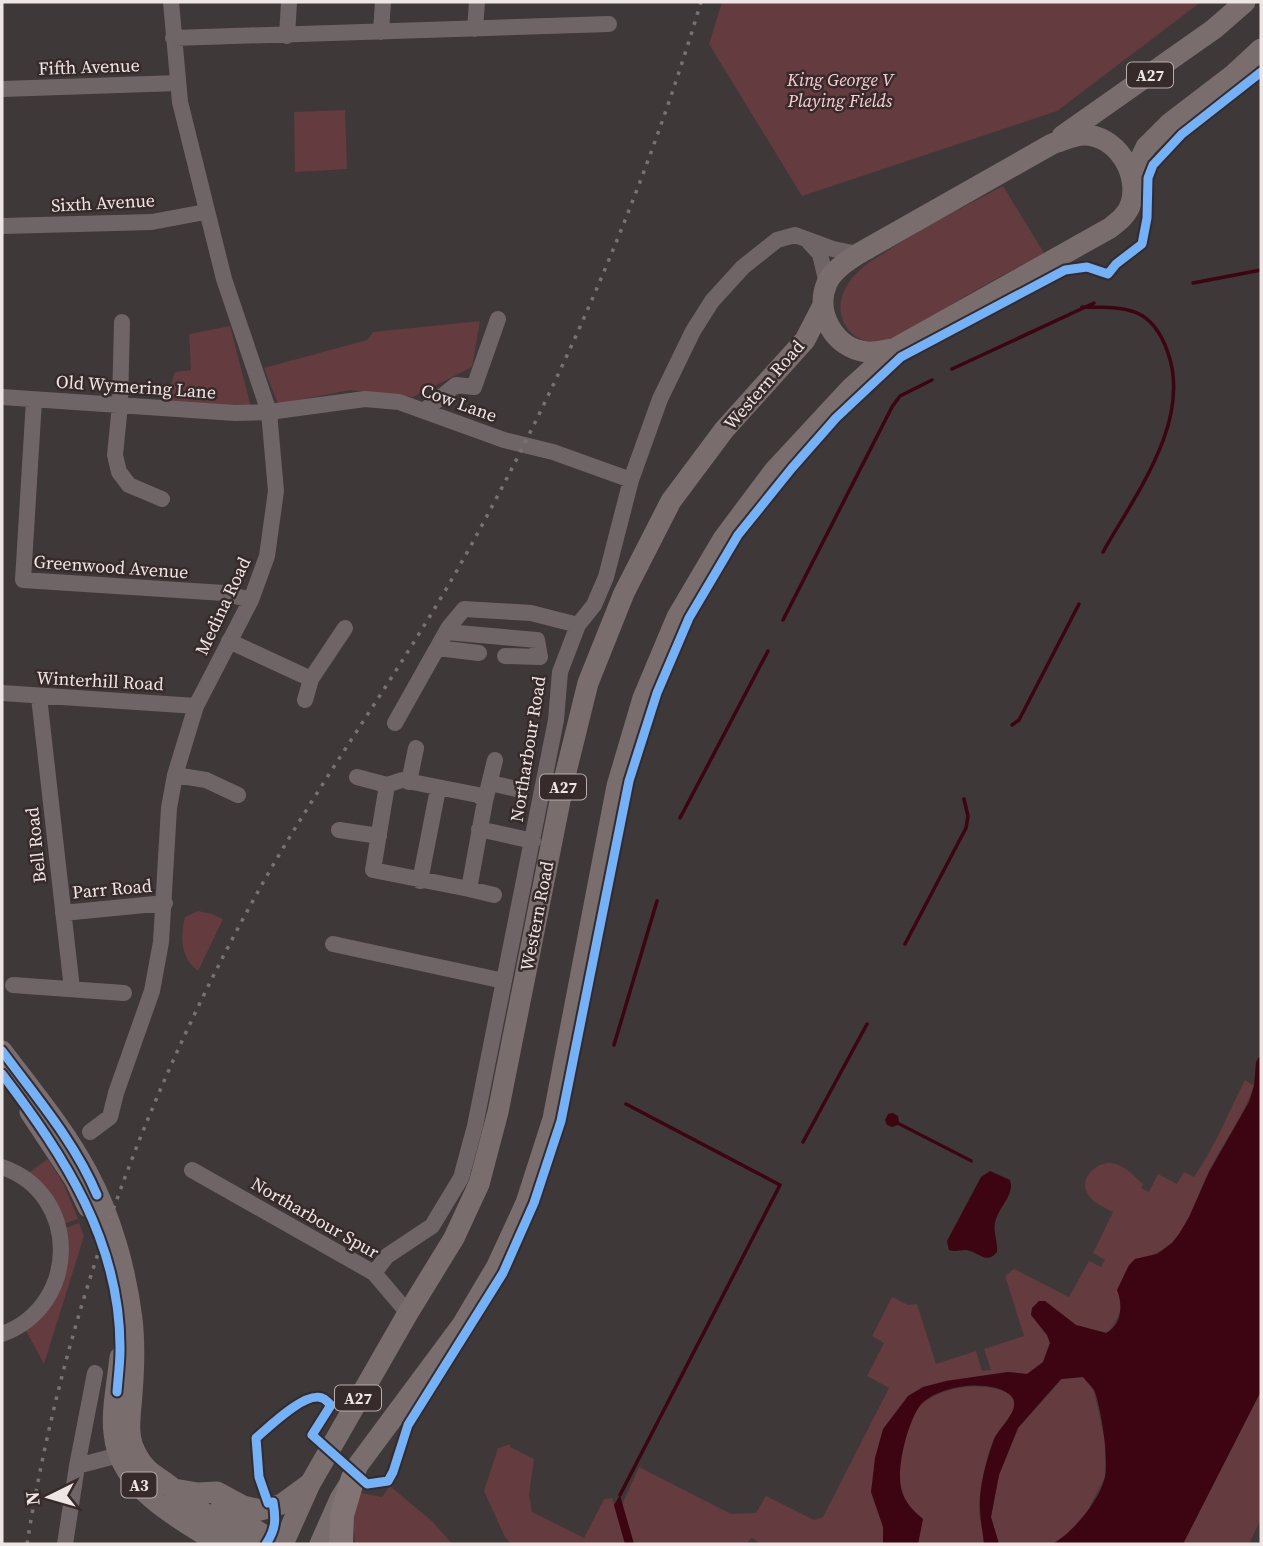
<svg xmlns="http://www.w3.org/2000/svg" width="1263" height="1546" viewBox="0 0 1263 1546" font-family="'Source Serif 4',serif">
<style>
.green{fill:#643b3e}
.water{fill:#3d0511}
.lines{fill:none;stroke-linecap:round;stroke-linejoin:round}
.stream{stroke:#3d0511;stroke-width:3.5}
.minor{stroke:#706566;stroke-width:16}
.major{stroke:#7a6d6e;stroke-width:21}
.highway{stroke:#827374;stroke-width:24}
.rail{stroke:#7a7272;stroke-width:3.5;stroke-dasharray:3.5 7;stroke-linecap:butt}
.cycleway-casing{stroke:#372a2b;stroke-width:13}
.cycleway{stroke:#73b2f8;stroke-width:9}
.labels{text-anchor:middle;stroke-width:5;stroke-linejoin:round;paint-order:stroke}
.shield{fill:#372a2b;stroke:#b7adad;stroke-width:2}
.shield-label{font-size:16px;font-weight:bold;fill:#eee5e5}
.street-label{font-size:18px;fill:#eee5e5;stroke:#372a2b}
.park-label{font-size:18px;font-style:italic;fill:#fccfd2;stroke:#372a2b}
</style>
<rect width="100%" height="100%" fill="#3e3838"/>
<path class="green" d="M 722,2 L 1201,2 L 1057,111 L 802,196 L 709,44 Z
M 345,110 L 347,169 L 295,172 L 294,112 Z
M 1003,186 L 1044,253 C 1013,270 981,286 951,305 C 935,315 919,330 902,338 C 854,360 815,309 861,269 C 868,262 879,257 887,251 C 925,226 964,207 1003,186 Z
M 480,321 L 472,367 L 413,397 L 350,390 L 278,404 L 264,368 L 367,340 L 373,332 Z
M 230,326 L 251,407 L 170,406 L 169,391 L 175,372 L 191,370 L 189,334 Z
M 198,911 L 212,914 L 223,919 L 198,971 C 180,957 180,937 185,917 Z
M 1245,1080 L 1254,1086 C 1243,1117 1223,1143 1208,1173 C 1197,1196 1190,1227 1170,1244 C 1159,1254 1149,1256 1136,1259 C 1130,1276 1120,1326 1106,1333 L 1076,1325 L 1045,1301 L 1039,1301 L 1032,1308 L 1031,1314 L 1047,1335 L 1050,1343 L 1043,1362 L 1033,1371 L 1027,1374 L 1008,1372 L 946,1381 L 920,1406 C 940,1388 970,1383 996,1389 C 1005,1391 1014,1394 1014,1405 C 1014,1416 1000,1427 995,1437 C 986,1456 980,1485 979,1506 C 979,1519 983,1532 984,1544 L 918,1544 L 923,1518 L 892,1544 L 761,1544 L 752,1538 L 746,1544 L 634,1544 L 622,1505 L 639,1467 L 731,1514 L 756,1513 L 766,1496 L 814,1520 L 823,1517 L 889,1388 L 867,1376 L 884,1343 L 872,1336 L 892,1297 L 908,1305 L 917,1304 L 936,1364 L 976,1351 L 982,1371 L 991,1370 L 984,1349 L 1024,1336 L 1005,1276 L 1014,1269 L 1069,1297 L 1089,1261 L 1101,1267 L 1105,1260 L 1093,1253 L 1113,1212 C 1106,1208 1095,1204 1090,1197 C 1075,1180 1098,1158 1116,1164 C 1126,1167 1135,1177 1143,1184 L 1141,1188 L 1149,1192 L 1158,1174 L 1177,1184 L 1184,1172 L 1194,1177 C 1215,1147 1228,1113 1245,1080 Z
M 48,1159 L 64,1185 L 78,1219 L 61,1225 L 25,1175 Z
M 79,1223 L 84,1236 L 44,1364 L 25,1329 L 37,1319 L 63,1229 Z
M 1084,1377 L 1094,1391 L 1105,1441 L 1105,1477 L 1087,1512 L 1064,1538 L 1052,1544 L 999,1544 L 991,1517 L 999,1475 L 1018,1428 L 1062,1379 Z
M 1261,1391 L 1261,1519 L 1249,1544 L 1183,1544 Z
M 511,1444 L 510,1447 L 534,1459 L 529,1495 L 532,1512 L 584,1538 L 604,1499 L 612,1498 L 625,1544 L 511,1544 L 505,1537 L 484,1491 L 498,1448 Z
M 390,1486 L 433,1522 L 452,1544 L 355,1544 L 353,1518 L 361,1493 L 382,1497 Z"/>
<path class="water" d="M 1259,1057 L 1261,1057 L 1261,1391 L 1183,1544 L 1052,1544 C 1072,1534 1100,1500 1105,1477 C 1109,1460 1101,1405 1094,1390 C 1091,1386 1086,1381 1083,1377 L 1061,1379 L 1018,1428 L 999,1475 L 991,1517 L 999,1544 L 984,1544 C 983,1532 980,1519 980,1507 C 979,1486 987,1459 994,1439 C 1000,1426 1025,1406 1009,1394 C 988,1378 934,1386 919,1407 C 907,1425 894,1474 903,1494 C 907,1505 915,1512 923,1519 L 918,1544 L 883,1544 L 883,1527 L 871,1492 L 875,1458 L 883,1429 L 908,1396 L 923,1387 L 946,1381 L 1008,1372 L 1027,1374 L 1043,1362 L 1050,1343 L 1047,1335 L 1031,1315 L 1032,1308 L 1039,1301 L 1045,1301 L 1076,1325 L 1106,1333 C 1122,1325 1123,1305 1117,1290 L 1129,1265 L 1135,1259 L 1157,1254 L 1172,1243 L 1179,1234 L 1189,1217 L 1209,1172 L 1249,1102 L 1254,1086 L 1256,1062 Z
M 893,1113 L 898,1116 L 899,1122 L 973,1160 L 972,1163 L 898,1125 L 892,1127 L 887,1125 L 885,1120 L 888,1114 Z
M 990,1171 L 1010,1180 C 1015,1196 998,1207 995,1223 C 993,1232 998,1242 997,1252 C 986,1265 979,1252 966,1250 C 959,1250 955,1252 949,1250 L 947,1241 L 981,1177 Z
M 620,1495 L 634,1544 L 625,1544 L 614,1505 Z"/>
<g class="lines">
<path class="stream" d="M 1193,283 L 1261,270
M 1082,307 C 1126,307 1152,306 1168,353 C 1192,421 1135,495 1103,552
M 952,369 L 1094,303
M 783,620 L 892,407 L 900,396 L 932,380
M 1012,725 L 1019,720 L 1079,604
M 680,818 L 768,651
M 905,944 L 966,828 L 968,816 L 964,799
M 614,1045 L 657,901
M 803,1142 L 867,1024
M 620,1495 L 780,1185 L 626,1104"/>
<path class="minor" d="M 475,29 L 477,2
M 381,32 L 383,2
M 287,36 L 289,2
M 173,38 L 609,24
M 2,89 L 178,83
M 2,226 L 152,222 L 205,212
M 809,242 L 820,254 L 827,284
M 122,322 L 120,405 L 115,455 L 119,472 L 129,485 L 162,499
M 2,397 L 235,413 L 269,412 L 365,399 L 399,402 L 504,440 L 553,452 L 631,480
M 34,400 L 23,580 L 224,593 L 251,600
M 425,410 L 456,385 L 474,387 L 498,319
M 446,632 L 537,640 L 540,657 L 505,656
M 229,641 L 311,679 L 345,628
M 437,648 L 479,653
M 2,693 L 196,706
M 39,697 L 72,989
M 305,700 L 311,679
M 395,723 L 449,627 L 464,609 L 531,613 L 578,625
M 175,775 L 206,780 L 238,795
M 357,777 L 387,785 L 402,780 L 478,795 L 485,801 L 469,889 L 373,870 L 387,785
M 409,782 L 416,748
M 490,783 L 521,790
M 485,801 L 495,760
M 479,829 L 533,841
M 339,830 L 379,836
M 420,881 L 438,789
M 469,889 L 494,895
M 63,913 L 165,903
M 333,944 L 504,981
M 13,985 L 124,993
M 90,1132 L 110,1117 L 116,1093 L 152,991 L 161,942 L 169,808 L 175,775 L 196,706 L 251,600 L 267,556 L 276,491 L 269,412 L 224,279 L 180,102 L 171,2
M 2,1167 C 81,1194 80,1306 2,1334
M 192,1170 L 374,1273 L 408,1313
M 374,1273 L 387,1256 L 432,1226 L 461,1178 L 475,1126 L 556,720 L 560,672 L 578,625 L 594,605 L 606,577 L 631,480 L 660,399 L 693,331 L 712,301 L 743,267 L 777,240 L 795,235 L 833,249 L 858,254
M 77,1466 L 95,1373
M 65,1544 L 77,1466 L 119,1455"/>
<path class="major" d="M 1062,136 L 1214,29 L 1245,2
M 1132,176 L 1146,147 L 1170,123 L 1234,74 L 1261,49
M 2,1051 C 31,1090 64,1129 87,1172 C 111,1216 126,1270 132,1319 C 135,1344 134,1369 132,1394 C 131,1412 126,1434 135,1451 C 146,1475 160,1476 176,1491 C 199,1511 224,1527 249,1544
M 30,1112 L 75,1180 L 88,1207
M 120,1357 C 118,1379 111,1412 114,1433 C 119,1489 178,1517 219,1544
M 174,1489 L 198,1493 L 217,1492 L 243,1506 L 261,1510 L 282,1504 L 308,1485
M 221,1507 L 277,1544
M 283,1544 L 310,1484 L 408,1313 L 454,1238 L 479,1184 L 498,1112 L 565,776 L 588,683 L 624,593 L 671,501 L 724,430 L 805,340 L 822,307
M 320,1544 L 340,1499 L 353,1478 L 358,1465 L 462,1325 L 497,1266 L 526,1203 L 553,1119 L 617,786 L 643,698 L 677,617 L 723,539 L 774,471 L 851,388 L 894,349 L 1110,228 C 1119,221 1128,214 1131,203 C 1140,173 1116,135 1084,135 C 1074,135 1062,141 1052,144 L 858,254 C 846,262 833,270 827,283 C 814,313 835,349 867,352 C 875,353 885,350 894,349"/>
<path class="highway" d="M 341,1544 L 342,1515 L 353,1478"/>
<path class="rail" d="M 27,1544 C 65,1304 154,1070 276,860 C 338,755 410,656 469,549 C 565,375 644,193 701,2"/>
<g class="cycleway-casing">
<path id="cycleway" d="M 2,1051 C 36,1097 75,1142 97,1195
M 2,1074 C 64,1156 121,1242 120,1350 C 120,1364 118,1378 117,1392
M 266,1544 C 276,1529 276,1519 273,1502 L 268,1503 L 259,1477 L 256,1438 C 268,1428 305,1391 322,1398 C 326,1399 328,1403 331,1405 L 312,1435 L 367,1484 L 388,1481 L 393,1472 L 408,1425 L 503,1273 L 534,1203 L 561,1121 L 629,781 L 657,693 L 689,618 L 738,535 L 792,468 L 836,418 L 901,357 L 1065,270 L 1087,267 L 1108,274 L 1116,264 L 1142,244 L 1147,218 L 1148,178 L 1153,165 L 1182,134 L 1261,72"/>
</g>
<use href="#cycleway" class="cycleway"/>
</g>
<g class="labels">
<g class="shield">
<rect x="1127" y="62.5" width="46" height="25" rx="5"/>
<rect x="540" y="774.5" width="46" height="25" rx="5"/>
<rect x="335" y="1385.5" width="46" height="25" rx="5"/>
<rect x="121.5" y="1472.5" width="35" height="25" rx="5"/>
</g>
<g class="shield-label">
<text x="1150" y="81">A27</text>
<text x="563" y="793">A27</text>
<text x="358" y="1404">A27</text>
<text x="139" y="1491">A3</text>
</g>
<g class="street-label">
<text transform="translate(89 67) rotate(-2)" y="6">Fifth Avenue</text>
<text transform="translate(103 203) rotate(-3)" y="6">Sixth Avenue</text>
<text transform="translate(764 385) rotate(-49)" y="6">Western Road</text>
<text transform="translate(136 387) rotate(4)" y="6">Old Wymering Lane</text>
<text transform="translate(459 403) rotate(20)" y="6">Cow Lane</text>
<text transform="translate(111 567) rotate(4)" y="6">Greenwood Avenue</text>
<text transform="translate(223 606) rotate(-65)" y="6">Medina Road</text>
<text transform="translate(100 681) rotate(3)" y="6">Winterhill Road</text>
<text transform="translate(528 749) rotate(-81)" y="6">Northarbour Road</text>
<text transform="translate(36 845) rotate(-96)" y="6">Bell Road</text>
<text transform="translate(112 889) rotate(-5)" y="6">Parr Road</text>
<text transform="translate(537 916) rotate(-79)" y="6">Western Road</text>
<text transform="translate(315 1218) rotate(30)" y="6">Northarbour Spur</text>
</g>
<g class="park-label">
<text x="840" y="86">King George V<tspan x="840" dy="21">Playing Fields</tspan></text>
</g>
</g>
<rect width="1263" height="1546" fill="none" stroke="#eee5e5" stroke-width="7"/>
<g transform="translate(49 1497) rotate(265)" stroke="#372a2b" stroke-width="5" paint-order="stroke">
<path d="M0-5L12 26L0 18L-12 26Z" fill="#eee5e5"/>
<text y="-10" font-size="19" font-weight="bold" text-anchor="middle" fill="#eee5e5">N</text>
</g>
</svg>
